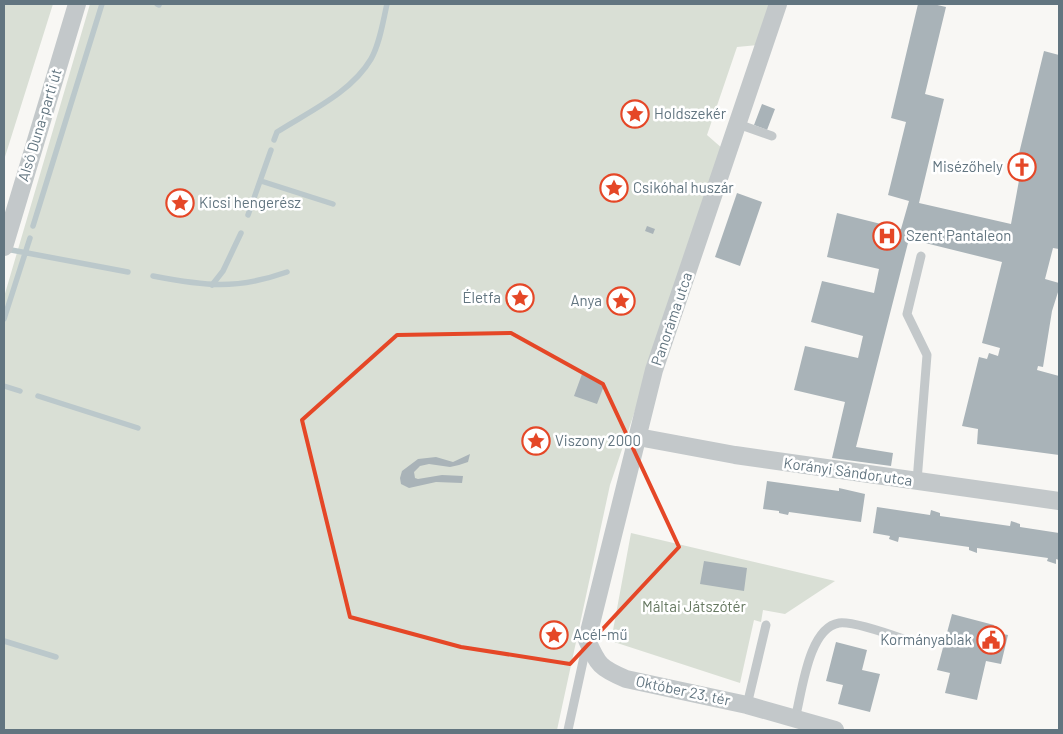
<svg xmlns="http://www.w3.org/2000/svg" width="1063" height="734" viewBox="0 0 1063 734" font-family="Barlow,sans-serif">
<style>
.green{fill:#d9dfd5}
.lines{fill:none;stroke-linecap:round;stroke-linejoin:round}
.stream{stroke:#bbc8cb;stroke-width:5.5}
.building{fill:#a9b3b8}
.lane{stroke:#c3c8ca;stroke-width:9}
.street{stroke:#c3c8ca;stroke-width:18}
.marked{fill:none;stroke:#e54727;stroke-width:4;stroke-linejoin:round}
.labels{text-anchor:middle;stroke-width:5;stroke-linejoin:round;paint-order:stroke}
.poi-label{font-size:15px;fill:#627580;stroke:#fff;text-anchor:start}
.street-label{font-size:15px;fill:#627580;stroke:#fff}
.park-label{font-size:15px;fill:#667861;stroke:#fff}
</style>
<rect width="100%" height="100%" fill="#f8f7f4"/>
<path class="green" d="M 4,4 L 53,4 L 4,160 Z
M 90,4 L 769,4 L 758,45 L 737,47 L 707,135 L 723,149 L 610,485 L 557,730 L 4,730 L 4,297 Z
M 631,533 L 835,581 L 785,614 L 763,610 L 761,622 L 754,620 L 740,683 L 611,641 Z"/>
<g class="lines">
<path class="stream" d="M 157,4 L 159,5
M 274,140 L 277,132 C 308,112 351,93 371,59 C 380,43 383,21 387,4
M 261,181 L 333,204
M 248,215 L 271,150
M 33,226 L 102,4
M 6,249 L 128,272
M 153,276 C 205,286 236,290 287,272
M 212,285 L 223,271 L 241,233
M 4,319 L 30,238
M 4,386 L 20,391
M 38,396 L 138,428
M 4,641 L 56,657"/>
</g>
<path class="building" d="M 918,4 L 933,4 L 946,7 L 925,94 L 944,99 L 919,203 L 1011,224 L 1020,175 L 1014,174 L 1044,51 L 1059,55 L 1059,249 L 1053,248 L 1045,279 L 1059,283 L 1059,289 L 1052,311 L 1043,367 L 1038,366 L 1037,370 L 1059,376 L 1059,455 L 977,444 L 978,429 L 962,426 L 979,357 L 987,359 L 989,353 L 998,356 L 1000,348 L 982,343 L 1002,262 L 909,239 L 856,447 L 893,453 L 891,466 L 832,458 L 845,402 L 794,390 L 805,346 L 858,358 L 863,336 L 811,322 L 822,281 L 874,293 L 879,269 L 827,257 L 837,213 L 901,229 L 909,201 L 888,195 L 906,122 L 891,118 Z
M 762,104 L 775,109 L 767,130 L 754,125 Z
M 737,193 L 762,202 L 740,266 L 715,257 Z
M 647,226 L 655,229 L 653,234 L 645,231 Z
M 582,374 L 605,383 L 597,404 L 574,396 Z
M 470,454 L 468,462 L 459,465 L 450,467 L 429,464 L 420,466 L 414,472 L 415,478 L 418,479 L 442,475 L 463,476 L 462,483 L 436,482 L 409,488 L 401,484 L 400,478 L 402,471 L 418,459 L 436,457 L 453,462 Z
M 767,481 L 839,491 L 839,488 L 865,494 L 861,522 L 789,512 L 788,515 L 779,513 L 779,511 L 763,509 Z
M 877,507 L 930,515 L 931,510 L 940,513 L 940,516 L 1010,526 L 1011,521 L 1020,524 L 1020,527 L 1059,533 L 1059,560 L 1056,559 L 1056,564 L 1047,561 L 1048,558 L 977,548 L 977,553 L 969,550 L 969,547 L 899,537 L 898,542 L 889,539 L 890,536 L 873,533 Z
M 704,561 L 747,568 L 744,591 L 700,584 Z
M 952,614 L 994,625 L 992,632 L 1008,635 L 1001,664 L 986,661 L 977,700 L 945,693 L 950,673 L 937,670 Z
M 836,642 L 867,650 L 862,670 L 880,674 L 870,712 L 838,704 L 843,685 L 826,681 Z"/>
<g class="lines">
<path class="lane" d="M 738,124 L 772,136
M 917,481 L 927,355 L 907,314 L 921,256
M 747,705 L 766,625
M 795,719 C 802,693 808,628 839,623 C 853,621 892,635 906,640
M 568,730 L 587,643"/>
<path class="street" d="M 778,4 L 654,370 L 587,640 C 598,665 600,668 626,679 L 747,705 L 835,730
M 4,247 L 77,4
M 638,437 L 735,455 L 1059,501"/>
</g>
<path class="marked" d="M 511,333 L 603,384 L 679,547 L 570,664 L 461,647 L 350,617 L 302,420 L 397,335 Z"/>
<defs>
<g id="sight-ring" transform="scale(1.4375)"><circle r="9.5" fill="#fff" stroke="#e54727" stroke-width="1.5"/><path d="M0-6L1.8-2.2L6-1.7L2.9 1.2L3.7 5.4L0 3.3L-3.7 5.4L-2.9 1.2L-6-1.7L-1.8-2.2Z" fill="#e54727"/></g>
<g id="church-ring" transform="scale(1.4375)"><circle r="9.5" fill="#fff" stroke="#e54727" stroke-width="1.5"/><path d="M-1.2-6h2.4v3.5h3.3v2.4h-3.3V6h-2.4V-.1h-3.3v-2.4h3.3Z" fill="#e54727"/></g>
<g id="hospital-ring" transform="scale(1.4375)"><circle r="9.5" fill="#fff" stroke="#e54727" stroke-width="1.5"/><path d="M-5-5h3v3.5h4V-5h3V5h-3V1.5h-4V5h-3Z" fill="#e54727"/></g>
<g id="civic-ring" transform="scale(1.4375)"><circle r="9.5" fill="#fff" stroke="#e54727" stroke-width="1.5"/><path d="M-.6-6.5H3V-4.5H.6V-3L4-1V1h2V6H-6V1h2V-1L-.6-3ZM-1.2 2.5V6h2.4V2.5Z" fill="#e54727"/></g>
</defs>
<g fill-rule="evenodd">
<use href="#sight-ring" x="635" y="114"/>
<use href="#church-ring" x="1022" y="167"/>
<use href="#sight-ring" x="614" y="188"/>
<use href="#sight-ring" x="180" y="203"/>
<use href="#hospital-ring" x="887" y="236"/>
<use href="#sight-ring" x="520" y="298"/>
<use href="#sight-ring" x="621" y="301"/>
<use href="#sight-ring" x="536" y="441"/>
<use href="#sight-ring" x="554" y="635"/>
<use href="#civic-ring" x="991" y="640"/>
</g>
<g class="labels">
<g class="poi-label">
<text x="654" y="119">Holdszekér</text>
<text x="1003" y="172" text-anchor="end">Misézőhely</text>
<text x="633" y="193">Csikóhal huszár</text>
<text x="199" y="208">Kicsi hengerész</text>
<text x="906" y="241">Szent Pantaleon</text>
<text x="501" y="303" text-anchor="end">Életfa</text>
<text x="602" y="306" text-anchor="end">Anya</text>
<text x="555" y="446">Viszony 2000</text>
<text x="573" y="640">Acél-mű</text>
<text x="972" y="645" text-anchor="end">Kormányablak</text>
</g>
<g class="street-label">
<text transform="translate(40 125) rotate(-73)" y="5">Alsó Duna-parti út</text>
<text transform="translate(672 319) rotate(-71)" y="5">Panoráma utca</text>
<text transform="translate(848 472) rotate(8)" y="5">Korányi Sándor utca</text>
<text transform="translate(683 691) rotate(12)" y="5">Október 23. tér</text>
</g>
<g class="park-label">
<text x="694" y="612">Máltai Játszótér</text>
</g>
</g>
<rect width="1063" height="734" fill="none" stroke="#627580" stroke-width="10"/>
</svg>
